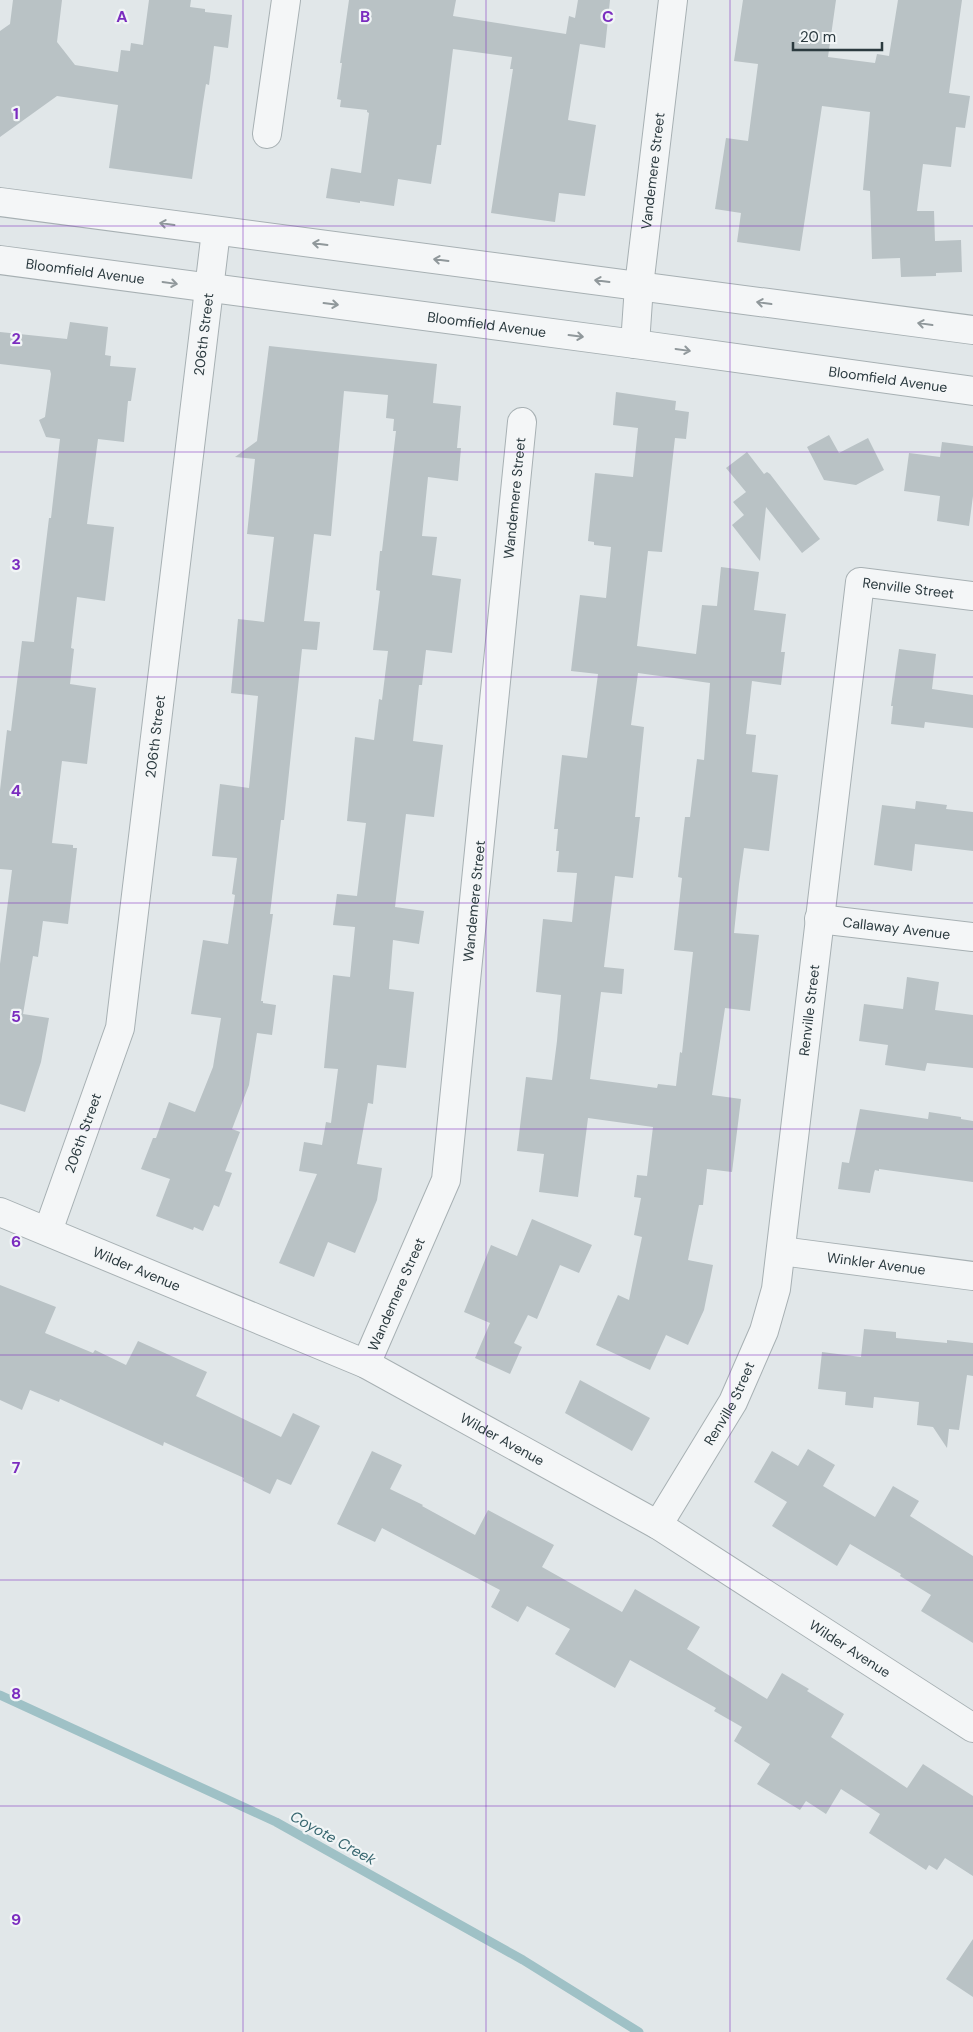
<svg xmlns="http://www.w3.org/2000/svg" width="973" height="2032" viewBox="0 0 973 2032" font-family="'DM Sans',sans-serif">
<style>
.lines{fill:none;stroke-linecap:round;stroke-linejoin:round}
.stream{stroke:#9fc1c6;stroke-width:9}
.building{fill:#b9c2c5;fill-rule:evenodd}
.minor-casing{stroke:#a7b0b3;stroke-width:30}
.minor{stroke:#f4f6f7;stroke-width:28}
.oneway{stroke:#90989b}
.grid{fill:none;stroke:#7b2cbf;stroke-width:1;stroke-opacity:0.55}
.labels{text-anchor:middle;stroke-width:4.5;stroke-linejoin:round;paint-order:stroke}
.street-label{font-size:14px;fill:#2b3a3f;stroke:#f1f5f6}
.water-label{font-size:15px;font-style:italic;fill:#386770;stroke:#f1f5f6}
.grid-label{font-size:16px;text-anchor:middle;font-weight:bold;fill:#7b2cbf;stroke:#f1f5f6;stroke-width:4.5;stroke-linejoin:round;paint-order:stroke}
</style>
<rect width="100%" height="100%" fill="#e1e7e9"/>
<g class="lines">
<path class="stream" d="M 0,1695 L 276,1822 L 523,1960 L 639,2032"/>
</g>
<path class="building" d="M 13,0 L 62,0 L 57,42 L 75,65 L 118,72 L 121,50 L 130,51 L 131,43 L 143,45 L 149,0 L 191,0 L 190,7 L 205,9 L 205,12 L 232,15 L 228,48 L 214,46 L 209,85 L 206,84 L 203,103 L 192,179 L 109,168 L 118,105 L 57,96 L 0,137 L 0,31 L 10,24 Z
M 349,0 L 456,0 L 453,16 L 566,34 L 569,16 L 575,18 L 578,0 L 610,0 L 605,48 L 580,44 L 568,120 L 596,125 L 585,196 L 559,193 L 555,222 L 491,213 L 513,69 L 510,69 L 512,57 L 453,49 L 441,145 L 437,145 L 431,184 L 398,179 L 394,206 L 360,201 L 360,203 L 326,198 L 331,168 L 361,173 L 369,113 L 367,112 L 367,110 L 340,107 L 341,100 L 337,99 L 342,63 L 340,63 Z
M 743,0 L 836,0 L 828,57 L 875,63 L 877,54 L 889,56 L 898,0 L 962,0 L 949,93 L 970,96 L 965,128 L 956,127 L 951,167 L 923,164 L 917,211 L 934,211 L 935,241 L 961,240 L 962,272 L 936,273 L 936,276 L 901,277 L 900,258 L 872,259 L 870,191 L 863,190 L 870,112 L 822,106 L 800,251 L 737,242 L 741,213 L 715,209 L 726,138 L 748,141 L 758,64 L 734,61 Z
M 70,322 L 108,327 L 105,355 L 111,356 L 110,366 L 136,368 L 131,401 L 128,401 L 124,442 L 98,439 L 87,524 L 114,527 L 105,601 L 77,597 L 71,648 L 74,649 L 70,684 L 96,688 L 87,764 L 62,761 L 52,843 L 73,845 L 73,848 L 77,848 L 68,924 L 43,921 L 38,957 L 33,956 L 23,1014 L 49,1018 L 41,1062 L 25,1112 L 0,1104 L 0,964 L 12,870 L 0,869 L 0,790 L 7,730 L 11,731 L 22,641 L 34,642 L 49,518 L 51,518 L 60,439 L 46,437 L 39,420 L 45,417 L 51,374 L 50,370 L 0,364 L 0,332 L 67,339 Z
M 269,346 L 437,364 L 433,403 L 461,406 L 457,448 L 461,448 L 458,481 L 428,477 L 422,536 L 437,537 L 432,575 L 461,579 L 452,653 L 426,650 L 422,685 L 419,685 L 413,741 L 443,745 L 434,817 L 406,814 L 395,907 L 424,911 L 419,944 L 393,940 L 389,989 L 414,992 L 406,1068 L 377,1065 L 373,1104 L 368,1103 L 357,1164 L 382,1168 L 377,1200 L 355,1253 L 328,1242 L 314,1277 L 279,1263 L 317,1174 L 299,1171 L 304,1142 L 322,1145 L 326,1122 L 331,1123 L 338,1069 L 324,1068 L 333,975 L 350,977 L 355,927 L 333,925 L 337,894 L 357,896 L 366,823 L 347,821 L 355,737 L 374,740 L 379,699 L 382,700 L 388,651 L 373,650 L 380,591 L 376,590 L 380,551 L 382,551 L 396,431 L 393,431 L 394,419 L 386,418 L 388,395 L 344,391 L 331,536 L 314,534 L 304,621 L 320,622 L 317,650 L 302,649 L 284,820 L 281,820 L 270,914 L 273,914 L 261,1001 L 263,1001 L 263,1003 L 276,1005 L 272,1035 L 257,1033 L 249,1085 L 232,1129 L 240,1132 L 225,1171 L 232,1173 L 219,1207 L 214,1205 L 203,1231 L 194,1227 L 193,1230 L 156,1216 L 170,1179 L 141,1169 L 153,1138 L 156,1138 L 169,1102 L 195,1112 L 213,1067 L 221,1018 L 191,1014 L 203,940 L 228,944 L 235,895 L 232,894 L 237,858 L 212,856 L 220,784 L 249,788 L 258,696 L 231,693 L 238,619 L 264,622 L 274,537 L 247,534 L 255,459 L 235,457 L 257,441 Z
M 616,392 L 676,401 L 675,410 L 689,412 L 686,439 L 675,438 L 662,552 L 648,551 L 637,646 L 696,654 L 702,605 L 717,606 L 721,567 L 759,572 L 754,610 L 786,614 L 781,652 L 785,652 L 781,685 L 752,681 L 746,734 L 756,735 L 752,772 L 778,775 L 769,851 L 744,848 L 739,884 L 734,933 L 759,935 L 750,1011 L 725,1008 L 712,1095 L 741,1099 L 732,1172 L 707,1169 L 703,1205 L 699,1205 L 688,1260 L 713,1265 L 704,1310 L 688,1345 L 666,1335 L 650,1370 L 596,1345 L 618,1295 L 629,1300 L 642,1237 L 634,1235 L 641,1198 L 634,1197 L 637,1175 L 647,1176 L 653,1127 L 588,1118 L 578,1197 L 539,1192 L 544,1154 L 517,1151 L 526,1077 L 552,1080 L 557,1041 L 561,995 L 536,992 L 543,919 L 572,922 L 577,873 L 557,872 L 559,851 L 556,851 L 558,829 L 554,829 L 562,755 L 587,758 L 598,674 L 571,671 L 580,595 L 606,598 L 611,547 L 594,545 L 594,542 L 588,541 L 595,473 L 633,477 L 638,428 L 613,425 ZM 638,673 L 710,683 L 704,760 L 697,759 L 690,817 L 685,817 L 678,877 L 682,878 L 674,950 L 693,952 L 682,1053 L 680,1052 L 676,1086 L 658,1084 L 657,1088 L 590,1079 L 601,992 L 622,994 L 624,969 L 604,967 L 615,876 L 633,878 L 640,817 L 635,817 L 644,727 L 631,725 Z
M 829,435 L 839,453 L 868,438 L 884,470 L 856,485 L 824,480 L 807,447 Z
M 942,442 L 973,446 L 973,496 L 969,526 L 937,521 L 940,496 L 904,491 L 909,453 L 940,457 Z
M 747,452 L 764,474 L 767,472 L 770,474 L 820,539 L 802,553 L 766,507 L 760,561 L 732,525 L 744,515 L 733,502 L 746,492 L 726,468 Z
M 899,649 L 936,654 L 932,689 L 973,695 L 973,728 L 925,722 L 924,728 L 891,724 L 893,706 L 891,706 Z
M 916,801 L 947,805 L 946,809 L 973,812 L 973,851 L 915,844 L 912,871 L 874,865 L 882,805 L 915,809 Z
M 907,977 L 939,982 L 935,1010 L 973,1015 L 973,1068 L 927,1063 L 925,1071 L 885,1065 L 888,1045 L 859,1041 L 864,1004 L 903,1009 Z
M 860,1109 L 928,1119 L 929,1112 L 961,1117 L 961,1119 L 973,1121 L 973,1182 L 879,1169 L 879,1171 L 875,1170 L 874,1173 L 870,1193 L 838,1189 L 842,1162 L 849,1163 Z
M 532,1219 L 592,1245 L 579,1273 L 560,1265 L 537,1319 L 528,1315 L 514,1343 L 522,1347 L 510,1374 L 475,1358 L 490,1323 L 464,1312 L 491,1245 L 517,1256 Z
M 0,1285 L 56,1307 L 45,1333 L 93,1353 L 95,1350 L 126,1365 L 138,1341 L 207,1372 L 196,1396 L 281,1437 L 293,1413 L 320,1426 L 291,1485 L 277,1479 L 270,1494 L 243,1481 L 244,1478 L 164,1442 L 163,1446 L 60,1399 L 59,1402 L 30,1390 L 22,1410 L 0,1400 Z
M 864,1329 L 896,1332 L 896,1338 L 947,1343 L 947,1340 L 973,1343 L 973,1376 L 967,1375 L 959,1430 L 949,1429 L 947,1448 L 933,1427 L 917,1425 L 919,1402 L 874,1397 L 873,1408 L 845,1405 L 846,1392 L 818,1389 L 822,1352 L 861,1357 Z
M 580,1380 L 650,1418 L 632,1451 L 565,1413 Z
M 808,1449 L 835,1465 L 823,1486 L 875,1517 L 893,1486 L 919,1501 L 910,1516 L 973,1556 L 973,1643 L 921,1611 L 931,1595 L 900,1576 L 901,1574 L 850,1544 L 837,1566 L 772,1526 L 787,1502 L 754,1482 L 772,1451 L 798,1466 Z
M 372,1451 L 402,1465 L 390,1489 L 423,1505 L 422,1506 L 475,1535 L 488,1510 L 554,1545 L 542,1567 L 622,1612 L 635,1589 L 700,1627 L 687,1649 L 767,1699 L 782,1673 L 809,1689 L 807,1691 L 844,1714 L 831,1737 L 907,1788 L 923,1764 L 973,1796 L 973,1876 L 945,1858 L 937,1870 L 929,1865 L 926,1870 L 869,1833 L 880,1814 L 841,1789 L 826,1814 L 806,1801 L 800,1810 L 757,1784 L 770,1764 L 734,1741 L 742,1727 L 714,1711 L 716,1708 L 630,1660 L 615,1688 L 555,1654 L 570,1629 L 527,1606 L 518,1622 L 491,1607 L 500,1590 L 382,1528 L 375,1542 L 337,1524 Z
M 973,1939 L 973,1997 L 946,1979 Z"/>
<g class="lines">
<g class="minor-casing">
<g id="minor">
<path d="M 267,134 L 286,0"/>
<path d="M 0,202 L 973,330"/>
<path id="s1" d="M 0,260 L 635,344 L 973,391"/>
<path id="s2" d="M 635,344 L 639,286 L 673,0"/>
<path id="s3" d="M 819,919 L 973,937"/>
<path id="s4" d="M 0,1212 L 366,1364 L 658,1525 L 973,1728"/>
<path id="s5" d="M 48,1231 L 120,1028 L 216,231"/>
<path id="s6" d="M 781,1251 L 973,1276"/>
<path id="s7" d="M 366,1364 L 446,1180 L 522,422"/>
<path id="s8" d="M 658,1525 L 733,1402 L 764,1331 L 776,1289 L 860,582 L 973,596"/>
</g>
</g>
<use href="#minor" class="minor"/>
</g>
<defs><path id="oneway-shaft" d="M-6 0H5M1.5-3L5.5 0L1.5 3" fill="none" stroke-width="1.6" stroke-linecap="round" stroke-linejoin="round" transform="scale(1.25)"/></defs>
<g class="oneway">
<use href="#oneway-shaft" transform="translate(167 224) rotate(-172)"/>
<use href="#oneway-shaft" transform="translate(320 244) rotate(-173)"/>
<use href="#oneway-shaft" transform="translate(441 260) rotate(-173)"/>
<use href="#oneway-shaft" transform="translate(602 281) rotate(-173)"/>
<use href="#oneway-shaft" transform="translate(170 283) rotate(8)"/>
<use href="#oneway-shaft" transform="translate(764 303) rotate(-172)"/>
<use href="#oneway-shaft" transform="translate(331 304) rotate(7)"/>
<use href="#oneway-shaft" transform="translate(925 324) rotate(-172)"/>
<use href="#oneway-shaft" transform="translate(576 336) rotate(7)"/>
<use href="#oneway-shaft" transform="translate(683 350) rotate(8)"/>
</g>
<path class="grid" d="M 243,0 L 243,2032M 486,0 L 486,2032M 730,0 L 730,2032M 0,226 L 973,226M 0,452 L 973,452M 0,677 L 973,677M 0,903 L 973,903M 0,1129 L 973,1129M 0,1355 L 973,1355M 0,1580 L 973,1580M 0,1806 L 973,1806"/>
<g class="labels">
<g class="street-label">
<text dy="5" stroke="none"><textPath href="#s2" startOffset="174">Vandemere Street</textPath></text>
<text dy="5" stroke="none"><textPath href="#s1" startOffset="86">Bloomfield Avenue</textPath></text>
<text dy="5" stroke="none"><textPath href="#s1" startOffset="491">Bloomfield Avenue</textPath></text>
<text dy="5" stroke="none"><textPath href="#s5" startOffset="914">206th Street</textPath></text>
<text dy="5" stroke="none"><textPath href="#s1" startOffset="896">Bloomfield Avenue</textPath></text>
<text dy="5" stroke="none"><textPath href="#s7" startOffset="886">Wandemere Street</textPath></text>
<text dy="5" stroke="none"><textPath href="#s8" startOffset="1026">Renville Street</textPath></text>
<text dy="5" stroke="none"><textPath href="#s5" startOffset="509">206th Street</textPath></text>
<text dy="5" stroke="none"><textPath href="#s7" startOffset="481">Wandemere Street</textPath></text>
<text dy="5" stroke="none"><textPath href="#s3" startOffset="78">Callaway Avenue</textPath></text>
<text dy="5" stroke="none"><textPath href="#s8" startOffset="546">Renville Street</textPath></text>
<text dy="5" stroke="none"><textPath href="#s5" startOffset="104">206th Street</textPath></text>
<text dy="5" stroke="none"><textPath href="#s6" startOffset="96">Winkler Avenue</textPath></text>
<text dy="5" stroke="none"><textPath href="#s4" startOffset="148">Wilder Avenue</textPath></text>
<text dy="5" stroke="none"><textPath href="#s7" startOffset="76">Wandemere Street</textPath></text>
<text dy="5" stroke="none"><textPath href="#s8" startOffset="141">Renville Street</textPath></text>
<text dy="5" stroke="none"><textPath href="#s4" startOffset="552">Wilder Avenue</textPath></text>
<text dy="5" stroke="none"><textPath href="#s4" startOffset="958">Wilder Avenue</textPath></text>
</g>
<g class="water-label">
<text transform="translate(333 1838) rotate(29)" y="5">Coyote Creek</text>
</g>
</g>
<g class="grid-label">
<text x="122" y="22">A</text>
<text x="365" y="22">B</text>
<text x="608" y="22">C</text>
<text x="16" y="119">1</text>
<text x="16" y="344">2</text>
<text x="16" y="570">3</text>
<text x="16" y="796">4</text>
<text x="16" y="1022">5</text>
<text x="16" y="1247">6</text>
<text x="16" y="1473">7</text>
<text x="16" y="1699">8</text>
<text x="16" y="1925">9</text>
</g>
<path d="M793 42v8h89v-8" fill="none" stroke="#2b3a3f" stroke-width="2.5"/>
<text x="800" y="42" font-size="15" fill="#2b3a3f" stroke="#f1f5f6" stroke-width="4" paint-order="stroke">20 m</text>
</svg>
